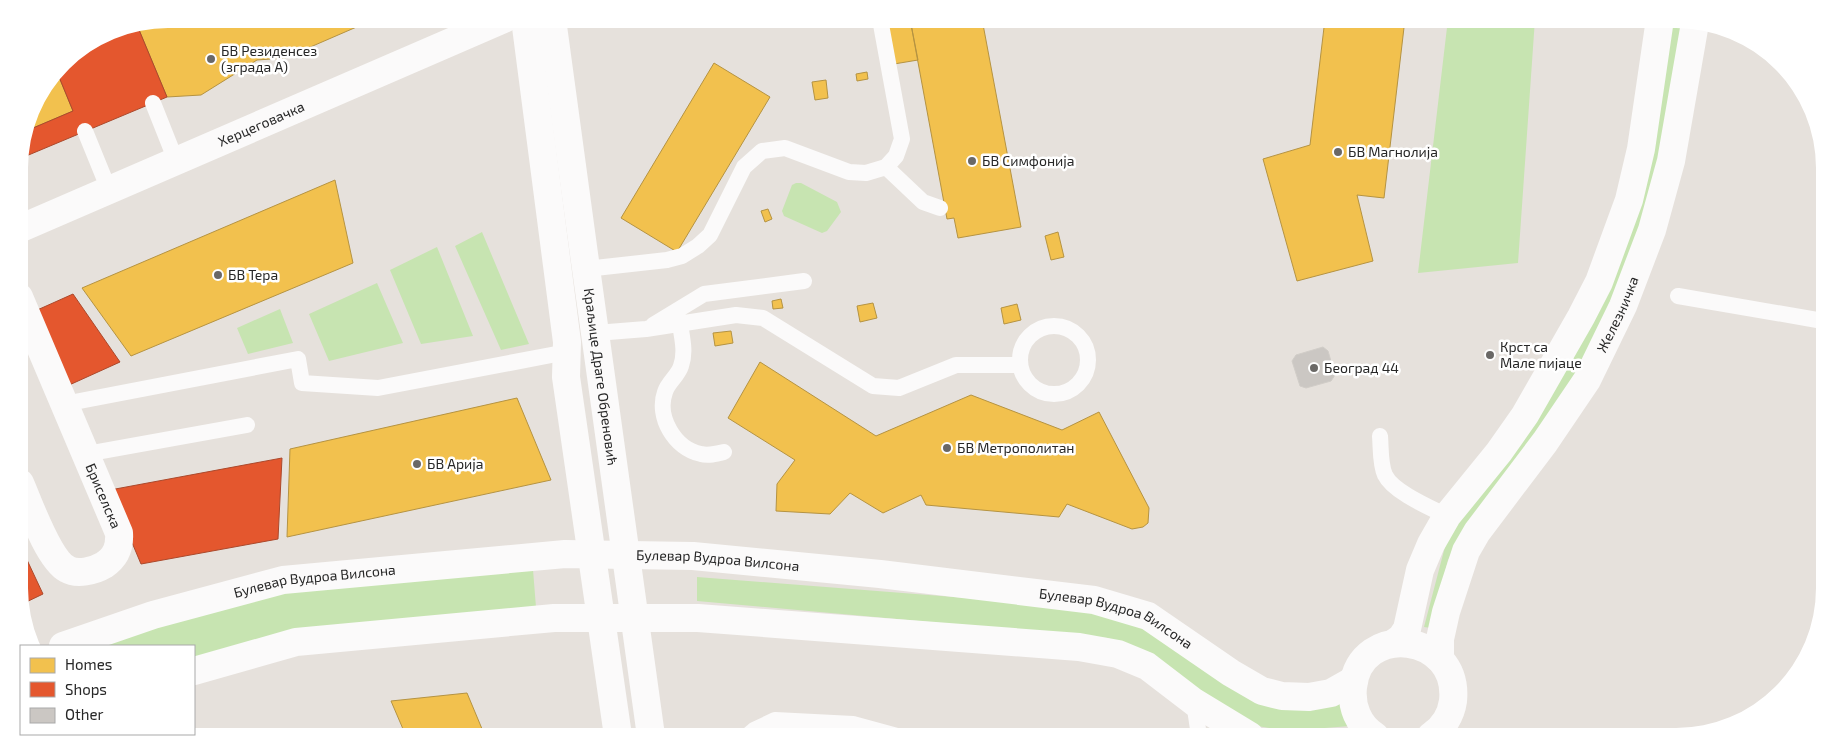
<svg xmlns="http://www.w3.org/2000/svg" width="1843" height="755" viewBox="0 0 1843 755" font-family="'Exo 2',sans-serif">
<style>
.green{fill:#c7e4b1}
.homes{fill:#f2c14e;stroke:#b59342}
.shops{fill:#e4572e;stroke:#ab492c}
.building{fill:#cbc7c3;stroke:#d1cdc8}
.lines{fill:none;stroke-linecap:round;stroke-linejoin:round}
.service{stroke:#fbfafa;stroke-width:16}
.minor{stroke:#fbfafa;stroke-width:28}
.secondary{stroke:#fbfafa;stroke-width:28}
.poi-dot{fill:#6a6866;stroke:#fff;stroke-width:2}
.labels{text-anchor:middle;stroke-width:5;stroke-linejoin:round;paint-order:stroke}
.poi-label{font-size:14px;fill:#272727;stroke:#fff;text-anchor:start}
.street-label{font-size:14px;fill:#272727;stroke:#fff}
</style>
<rect width="100%" height="100%" fill="#e6e1dc"/>
<path class="green" d="M 1448,19 L 1535,19 L 1518,263 L 1418,273 Z
M 1672,19 L 1685,21 L 1647,220 L 1595,338 L 1548,420 L 1462,533 L 1448,560 L 1431,628 L 1424,627 L 1447,539 L 1574,349 Z
M 796,183 L 801,183 L 837,202 L 841,212 L 827,231 L 822,233 L 784,216 L 782,211 L 792,185 Z
M 482,232 L 529,344 L 501,350 L 455,246 Z
M 437,247 L 473,336 L 421,344 L 390,270 Z
M 377,283 L 403,343 L 329,361 L 309,314 Z
M 280,309 L 293,343 L 248,354 L 237,328 Z
M 532,557 L 537,620 L 194,671 L 194,646 L 63,646 L 283,580 Z
M 697,577 L 1070,606 L 1132,618 L 1225,681 L 1346,696 L 1350,726 L 1287,731 L 1246,724 L 1138,650 L 1108,638 L 697,601 Z"/>
<path class="homes" d="M 168,19 L 375,19 L 285,58 L 257,60 L 201,95 L 167,97 L 137,25 Z
M 738,19 L 751,19 L 752,25 L 739,27 Z
M 886,19 L 910,19 L 918,60 L 894,64 Z
M 910,19 L 982,19 L 1021,227 L 958,238 L 954,218 L 947,219 Z
M 1325,19 L 1405,19 L 1384,198 L 1357,195 L 1373,261 L 1297,281 L 1263,159 L 1310,145 Z
M 714,63 L 770,97 L 677,252 L 621,218 Z
M 57,72 L 73,111 L 26,131 L 34,101 Z
M 867,72 L 868,79 L 857,81 L 856,74 Z
M 826,80 L 828,98 L 815,100 L 812,82 Z
M 335,180 L 353,263 L 131,356 L 82,288 Z
M 768,209 L 772,219 L 765,222 L 761,211 Z
M 1058,232 L 1064,257 L 1051,260 L 1045,236 Z
M 781,299 L 783,308 L 773,309 L 772,301 Z
M 873,303 L 877,318 L 860,322 L 857,306 Z
M 1017,304 L 1021,320 L 1004,324 L 1001,308 Z
M 731,331 L 733,343 L 715,346 L 713,333 Z
M 760,362 L 876,436 L 971,395 L 1062,430 L 1099,412 L 1149,508 L 1148,523 L 1143,527 L 1132,529 L 1067,504 L 1059,517 L 926,505 L 921,495 L 883,513 L 850,493 L 830,514 L 776,511 L 777,484 L 795,460 L 728,418 Z
M 517,398 L 551,480 L 287,537 L 290,449 Z
M 467,693 L 485,736 L 406,736 L 391,701 Z"/>
<path class="shops" d="M 137,25 L 167,97 L 19,159 L 26,131 L 73,111 L 57,72 L 69,56 L 111,30 Z
M 73,294 L 120,362 L 67,386 L 35,311 Z
M 282,458 L 278,539 L 141,564 L 110,490 Z
M 20,545 L 43,594 L 20,605 Z"/>
<path class="building" d="M 1323,347 L 1328,351 L 1335,375 L 1331,381 L 1306,388 L 1300,386 L 1292,361 L 1296,355 Z"/>
<g class="lines">
<path class="service" d="M 153,103 L 176,161
M 85,131 L 109,190
M 886,167 L 923,202 L 940,208
M 586,269 L 667,260 L 682,256 L 698,246 L 710,235 L 744,167 L 762,151 L 785,148 L 849,172 L 866,173 L 886,167 L 896,156 L 902,139 L 880,19
M 1678,296 L 1823,321
M 680,324 C 682,338 686,352 681,366 C 678,376 668,382 665,392 C 656,417 675,449 701,454 C 708,456 716,454 724,452
M 653,325 L 704,294 L 804,281
M1020 360a34 34 0 1 1 68 0a34 34 0 1 1-68 0Z
M 596,333 L 646,329 L 736,315 L 763,318 L 873,386 L 899,388 L 956,365 L 1019,365
M 64,404 L 298,359 L 302,383 L 378,388 L 567,352
M 1380,436 C 1381,448 1380,464 1385,475 C 1393,492 1431,508 1447,516
M 86,454 L 247,425
M 1194,702 L 1199,736
M 747,736 L 754,730 L 775,720 L 853,724 L 897,736"/>
<g class="minor">
<path d="M 525,19 L 567,342 L 566,377 L 618,736"/>
<path id="s1" d="M 552,19 C 585,258 616,497 651,736"/>
<path id="s2" d="M 19,229 L 504,19"/>
<path id="s3" d="M 19,297 L 119,533 C 120,547 116,557 104,565 C 94,571 77,575 67,569 C 48,559 29,503 20,483"/>
<path d="M 1394,643 L 1401,638 L 1407,629 L 1420,570 L 1431,544 L 1447,516 L 1499,452 L 1525,415 L 1581,317 L 1599,282 L 1629,200 L 1641,149 L 1660,19"/>
<path id="s4" d="M 1440,659 L 1440,639 L 1446,612 L 1466,551 L 1477,532 L 1545,442 L 1587,380 L 1623,306 L 1652,230 L 1671,161 L 1695,23"/>
</g>
<g class="secondary">
<path id="s5" d="M 63,646 L 153,615 L 283,580 L 565,554 L 693,556 L 880,574 L 1094,600 L 1148,616 L 1231,673 L 1262,691 L 1282,696 L 1309,697 L 1331,693 L 1354,680"/>
<path d="M 194,671 L 296,642 L 554,618 L 698,618 L 1079,647 L 1118,654 L 1147,666 L 1194,702 L 1250,736"/>
<path d="M 1375,736 C 1358,725 1351,706 1353,687 C 1360,621 1460,633 1453,701 C 1451,715 1443,728 1431,736"/>
</g>
</g>
<g class="poi-dot">
<circle cx="211" cy="59" r="5"/>
<circle cx="1338" cy="152" r="5"/>
<circle cx="972" cy="161" r="5"/>
<circle cx="218" cy="275" r="5"/>
<circle cx="1490" cy="355" r="5"/>
<circle cx="1314" cy="368" r="5"/>
<circle cx="947" cy="448" r="5"/>
<circle cx="417" cy="464" r="5"/>
</g>
<g class="labels">
<g class="poi-label">
<text x="221" y="56">БВ Резиденсез<tspan x="221" dy="16">(зграда А)</tspan></text>
<text x="1348" y="157">БВ Магнолија</text>
<text x="982" y="166">БВ Симфонија</text>
<text x="228" y="280">БВ Тера</text>
<text x="1500" y="352">Крст са<tspan x="1500" dy="16">Мале пијаце</tspan></text>
<text x="1324" y="373">Београд 44</text>
<text x="957" y="453">БВ Метрополитан</text>
<text x="427" y="469">БВ Арија</text>
</g>
<g class="street-label">
<text dy="5" stroke="none"><textPath href="#s2" startOffset="264">Херцеговачка</textPath></text>
<text dy="5" stroke="none"><textPath href="#s4" startOffset="394">Железничка</textPath></text>
<text dy="5" stroke="none"><textPath href="#s1" startOffset="361">Краљице Драге Обреновић</textPath></text>
<text dy="5" stroke="none"><textPath href="#s3" startOffset="216">Бриселска</textPath></text>
<text dy="5" stroke="none"><textPath href="#s5" startOffset="666">Булевар Вудроа Вилсона</textPath></text>
<text dy="5" stroke="none"><textPath href="#s5" startOffset="261">Булевар Вудроа Вилсона</textPath></text>
<text dy="5" stroke="none"><textPath href="#s5" startOffset="1071">Булевар Вудроа Вилсона</textPath></text>
</g>
</g>
<path d="M0 0H1843V755H0ZM168 28H1676A140 140 0 0 1 1816 168V588A140 140 0 0 1 1676 728H168A140 140 0 0 1 28 588V168A140 140 0 0 1 168 28Z" fill="#fff" fill-rule="evenodd"/>
<rect x="20" y="645" width="175" height="90" fill="#ffffff" stroke="#a9a9a9"/>
<rect x="30" y="658" width="25" height="15" fill="#f2c14e" stroke="#a9a9a9"/>
<text x="65" y="670" font-size="15" fill="#272727">Homes</text>
<rect x="30" y="682" width="25" height="15" fill="#e4572e" stroke="#a9a9a9"/>
<text x="65" y="695" font-size="15" fill="#272727">Shops</text>
<rect x="30" y="708" width="25" height="15" fill="#cbc7c3" stroke="#a9a9a9"/>
<text x="65" y="720" font-size="15" fill="#272727">Other</text>
</svg>
